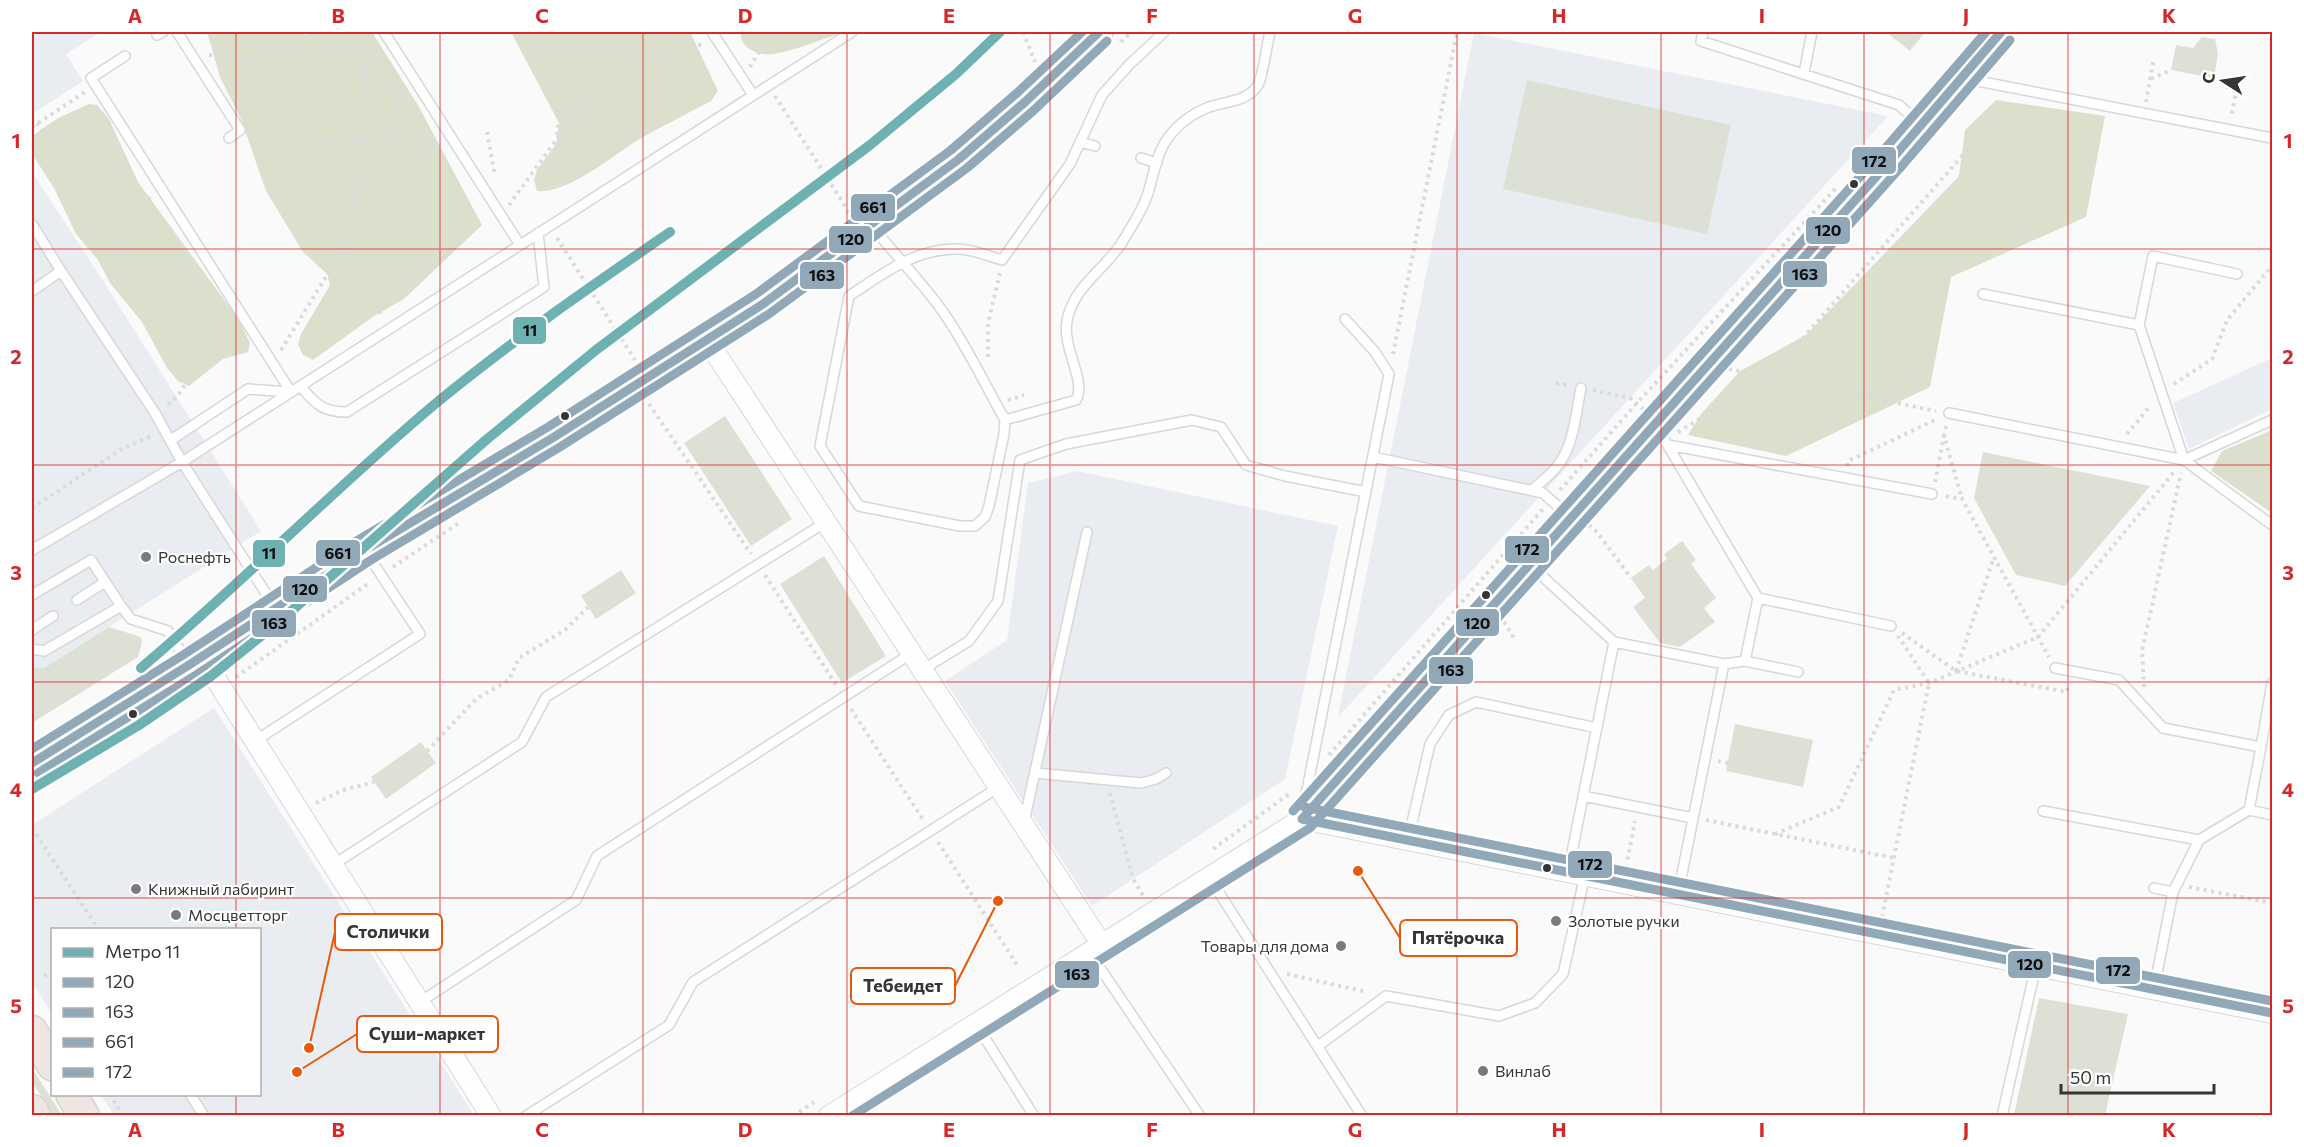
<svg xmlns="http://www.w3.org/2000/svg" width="2304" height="1147" viewBox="0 0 2304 1147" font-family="Commissioner,sans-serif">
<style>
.built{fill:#e9ecf0}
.green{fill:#dde1d5}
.forest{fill:#dbe0cd}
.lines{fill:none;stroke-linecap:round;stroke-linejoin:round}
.lane-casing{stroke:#d7d7d7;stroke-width:12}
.street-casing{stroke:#d7d7d7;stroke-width:22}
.secondary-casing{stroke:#d7d7d7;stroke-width:30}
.primary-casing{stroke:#d5d5d5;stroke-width:33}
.path{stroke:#dadada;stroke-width:4;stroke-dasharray:3 4.5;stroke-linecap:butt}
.lane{stroke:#fefefe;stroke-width:9}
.street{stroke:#fefefe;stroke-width:20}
.secondary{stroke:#f7f2f1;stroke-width:27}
.primary{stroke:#efe6e3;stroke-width:30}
.bus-1-casing{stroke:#fff;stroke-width:14}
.bus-2-casing{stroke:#fff;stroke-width:14}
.bus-3-casing{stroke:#fff;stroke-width:14}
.bus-4-casing{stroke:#fff;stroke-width:14}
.bus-1{stroke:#91a8b9;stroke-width:9}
.bus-2{stroke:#91a8b9;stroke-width:9}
.bus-3{stroke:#91a8b9;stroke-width:9}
.bus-4{stroke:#91a8b9;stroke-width:9}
.metro-1-casing{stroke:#fff;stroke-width:15}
.metro-1{stroke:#6eb1b3;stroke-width:10}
.grid{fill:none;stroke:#d62828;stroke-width:1.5;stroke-opacity:0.55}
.bus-dot{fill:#353536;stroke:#fff;stroke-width:2}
.poi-dot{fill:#7a7a7b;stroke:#fff;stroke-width:2}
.labels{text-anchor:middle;stroke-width:4.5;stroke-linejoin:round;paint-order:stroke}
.poi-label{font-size:16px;fill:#353536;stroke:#fff;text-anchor:start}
.leader{fill:none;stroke:#e8590c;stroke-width:2}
.callout-dot{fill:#e8590c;stroke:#fff;stroke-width:2}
.callout{fill:#fff;stroke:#e8590c;stroke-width:2}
.callout-label{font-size:18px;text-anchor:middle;font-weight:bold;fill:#353536}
.line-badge{stroke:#fff;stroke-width:2}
.pale-badge-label{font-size:16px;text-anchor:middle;font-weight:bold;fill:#111}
.neatline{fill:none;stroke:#d62828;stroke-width:2}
.grid-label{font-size:20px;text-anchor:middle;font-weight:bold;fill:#d62828}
</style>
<rect width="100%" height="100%" fill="#fafafa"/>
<path class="built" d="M 32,32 L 101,32 L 66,54 L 83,81 L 32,114 Z
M 1474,33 L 1888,116 L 1338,717 Z
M 32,172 L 109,290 L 261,531 L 44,668 L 32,667 Z
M 2272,358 L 2272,409 L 2189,449 L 2173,403 Z
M 1077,471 L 1338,526 L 1285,779 L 1092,906 L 945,681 L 1007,640 L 1028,483 Z
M 214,708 L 474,1115 L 114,1115 L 101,1095 L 260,1094 L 260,930 L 52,930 L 52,1015 L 32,981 L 32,825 Z"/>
<path class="green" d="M 1886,32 L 1925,32 L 1910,51 Z
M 2202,37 L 2215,39 L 2218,54 L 2214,78 L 2171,70 L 2176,45 L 2193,48 Z
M 1527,80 L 1731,125 L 1707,234 L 1503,189 Z
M 725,416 L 792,519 L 751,546 L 684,443 Z
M 1983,452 L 2150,486 L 2065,586 L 2016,575 L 1974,498 Z
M 1682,541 L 1696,560 L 1691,564 L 1716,598 L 1704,608 L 1715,622 L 1680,647 L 1660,643 L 1633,607 L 1645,598 L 1631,578 L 1649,565 L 1653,570 L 1667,559 L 1664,554 Z
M 824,556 L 886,656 L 842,683 L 780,584 Z
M 621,570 L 636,593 L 596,619 L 581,596 Z
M 109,627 L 141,637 L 142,643 L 138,657 L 32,723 L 32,667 L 44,668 Z
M 1735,724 L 1813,740 L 1803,787 L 1726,771 Z
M 421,742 L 436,763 L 386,799 L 371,777 Z
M 2039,998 L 2128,1014 L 2105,1115 L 2014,1115 Z
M 32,1068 L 62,1115 L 53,1115 L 32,1082 Z"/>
<path class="forest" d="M 207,32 L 296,32 L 306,35 L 314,32 L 372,32 L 418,105 L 482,225 L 404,299 L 374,316 L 313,360 L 303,355 L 298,345 L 301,334 L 330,285 L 327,274 L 303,252 L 266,191 L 241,119 L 220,77 Z
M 511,32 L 690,32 L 718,91 L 711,101 C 687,114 662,126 638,140 C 612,156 568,194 537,191 L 534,180 L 537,170 L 556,144 L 559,123 Z
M 741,32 L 841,32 L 836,35 C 816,41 794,51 773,54 C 758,56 739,48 741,32 Z
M 1996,100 L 2105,116 L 2086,217 L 1951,277 L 1930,387 L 1786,456 L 1688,435 L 1701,414 L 1740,371 L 1806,335 L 1959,176 L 1965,130 Z
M 89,104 L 97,105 L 109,119 L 138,182 L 239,320 L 250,343 L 248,352 L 223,359 L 189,386 L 178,381 L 167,368 L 142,322 L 110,283 L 98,260 L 76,234 L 54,188 L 32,154 L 32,136 L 58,118 Z
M 2272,430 L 2272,513 L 2211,471 L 2222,451 Z"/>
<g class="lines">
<g class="lane-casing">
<path id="lane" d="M 177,32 L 240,130 L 229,138
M 384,32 L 520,245
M 712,32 L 753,95
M 1703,32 L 1701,41 L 1899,105 L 1921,125
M 157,35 L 163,32
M 125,56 L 91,78 L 291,392
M 1804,73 L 1812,32
M 1962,78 L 2272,138
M 1080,142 L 1095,146
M 1141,158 L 1157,163
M 32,224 L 61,271 L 32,291
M 872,226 C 895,255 922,282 943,312 C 966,344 985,385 1005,420 L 1004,434 L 989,506 L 985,517 L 975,526 L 960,526 L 859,506 L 820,446 L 849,296 C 883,274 915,248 958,249 C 972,249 988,256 1002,260 L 1070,164 L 1102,95 L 1129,65 L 1164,32
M 1983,294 L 2139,325 L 2184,460 L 2272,525
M 2139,325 L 2153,256 L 2237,274
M 300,386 C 316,404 322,412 347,412 L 544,287 L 538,233
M 1949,413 L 2184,460 L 2272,420
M 1005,420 L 1076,400 C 1087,381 1062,349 1067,321 C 1073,287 1103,271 1121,244 C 1130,229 1141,213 1147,196 C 1153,179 1155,159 1164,144 C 1174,127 1191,114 1209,107 C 1226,101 1247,102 1258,85 C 1263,76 1267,43 1270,32
M 1653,426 L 1661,434 L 1758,598
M 171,440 L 248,389 L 291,392
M 1668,445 L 1932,494
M 1373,457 L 1543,493 L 1571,518
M 1532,490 C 1541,482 1552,474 1559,464 C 1574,444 1576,412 1581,388
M 32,550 L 182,462 L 155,413 L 61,271
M 1529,564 L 1614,642 L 1568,872
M 32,595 L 91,560 L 121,606
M 77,600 L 105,582
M 274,606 L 182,462 L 852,32
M 32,630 L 53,616
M 1614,642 L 1724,664 L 1678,894
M 32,649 L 44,651 L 121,606 L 131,619 L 168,631 L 187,662
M 1724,664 L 1745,661
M 2055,668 L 2119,680 L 2163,728 L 2261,747 L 2249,810 L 2199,840 L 2173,892 L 2154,989
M 922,670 L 969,641 L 998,601 L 1020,460 L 1066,444 L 1192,420 L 1221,427 L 1246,465 L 1285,476 L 1366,492
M 1798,672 L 1745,661 L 1758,598 L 1891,626
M 255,741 L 420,634 L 366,552
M 2261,747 L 2272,683
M 1035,773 L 1141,783 L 1156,779 L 1166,773
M 1583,796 L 1693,818
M 1303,810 L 1389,374 L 1375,352 L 1345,319
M 2249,810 L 2272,815
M 2043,811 L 2199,840
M 1024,822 L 1087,532
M 1408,840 L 1430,744 L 1449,715 L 1476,702 L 1597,728
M 333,865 L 522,742 L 546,697 L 826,522
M 1209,877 L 1362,1116
M 2154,888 L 2173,892
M 1090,953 L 1200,1116
M 420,1002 L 576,900 L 597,856 L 912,653
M 976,1024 L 1034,1116
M 1318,1046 L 1386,996 L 1499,1016 L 1535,1003 L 1563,974 L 1585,875
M 190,1094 L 204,1116
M 526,1116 L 669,1025 L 693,982 L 999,787
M 2002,1116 L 2036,966"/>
</g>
<g class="street-casing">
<path id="street" d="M 707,340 L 1102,945
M 202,657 L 491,1116
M 1302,819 L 2272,1013
M 829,1116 L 1302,819 L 1891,160 L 2001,32"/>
</g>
<g class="secondary-casing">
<path id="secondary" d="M 32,763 L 189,665 L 365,550 L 554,437 L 763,304 L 959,159 L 1025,102 L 1099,32"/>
</g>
<g class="primary-casing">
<path id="primary" d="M 32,1031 L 52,1065
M 71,1094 L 84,1116
M 32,1110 L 35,1116"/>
</g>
<path class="path" d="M 655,32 L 703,46
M 1023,32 L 1035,62
M 1121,42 L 1131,32
M 209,55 L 366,75 L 396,98 L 406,92
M 750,67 L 771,32
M 2214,78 L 2236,92 L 2231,118
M 2151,79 L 2171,70
M 775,96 L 850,214
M 2146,102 L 2154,58
M 572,116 L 678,38
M 37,123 L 118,242 L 188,357 C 191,379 183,393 166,406
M 32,127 L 85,92
M 253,132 L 312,142 L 356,202 L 343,249 L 383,317
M 487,132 L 495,176
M 557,135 L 570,32
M 313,142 L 391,140 L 441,144
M 358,198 L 391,140 L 396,98
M 356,201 L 366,75 L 357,32
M 509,205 L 557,139 L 623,32
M 557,238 L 635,360
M 118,242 L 150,197
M 179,342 L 214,294
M 281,350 L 343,249
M 1393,354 L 1457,32
M 988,357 L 988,323 L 1000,273
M 1729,369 L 1936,411
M 1556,383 L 1568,385
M 2174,384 L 2212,359 L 2227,320 L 2272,266
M 1593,390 L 1630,398 L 1643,409
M 1009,398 L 1010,400 L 1024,395
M 649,404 L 751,554
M 1946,426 L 1944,436 L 1962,499
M 1678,432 L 1769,377 L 1969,148
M 2127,434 L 2151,405
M 2228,457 L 2272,453
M 1847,466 L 1848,461 L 1937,419
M 2231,478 L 2272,475
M 1935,482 L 1944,436
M 1560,490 L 1637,403 L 1836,188
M 1946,496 L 1962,499 L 2049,657
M 32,508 L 120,450 L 154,435
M 1589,525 L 1597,532 L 1631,578
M 393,567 L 459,523
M 765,575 L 836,685
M 1504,622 L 1515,640
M 1902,633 L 1956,671 L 2067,692 L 2068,683
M 1956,671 L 1994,557
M 236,677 L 369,583
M 2144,687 L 2142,651 L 2181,473
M 851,709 L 924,821
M 427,751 L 476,699 L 509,680 L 519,658 L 565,630 L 588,607
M 1329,755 L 1543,509
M 1718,761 L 1728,763
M 1110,793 L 1133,879 L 1144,897
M 316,803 L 343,790 L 374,782
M 1706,820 L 1894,858
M 32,828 L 99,930
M 1775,834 L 1839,807 L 1894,690 L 1929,683 L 2038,637 L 2174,472
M 938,842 L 1019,968
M 1213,849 L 1292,792
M 1626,867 L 1635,821
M 2189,887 L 2272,903
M 1882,917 L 1929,683 L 1898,636
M 1287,974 L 1367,992
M 44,976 L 52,971
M 110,1094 L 123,1116
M 793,1116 L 814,1102"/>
<use href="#lane" class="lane"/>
<use href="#street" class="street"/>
<use href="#secondary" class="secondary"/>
<use href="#primary" class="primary"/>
<g class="bus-1-casing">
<path id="bus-1" d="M 32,763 L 189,665 L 365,550 L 554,437 L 763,304 L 959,159 L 1025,102 L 1099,32
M 1302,819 L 1891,160 L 2001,32
M 1302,819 L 2272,1013"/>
</g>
<g class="bus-2-casing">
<path id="bus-2" d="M 38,773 L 196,675 L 371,560 L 560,447 L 769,314 L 967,168 L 1033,111 L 1107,41
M 852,1116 L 1310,828 L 1900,168 L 2010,40"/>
</g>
<g class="bus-3-casing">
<path id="bus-3" d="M 32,749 L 183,655 L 358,540 L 548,427 L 756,294 L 951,150 L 1017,93 L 1082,32"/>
</g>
<g class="bus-4-casing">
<path id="bus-4" d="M 1304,807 L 2272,1001
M 1293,811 L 1882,152 L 1986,32"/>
</g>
<use href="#bus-1" class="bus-1"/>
<use href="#bus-2" class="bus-2"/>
<use href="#bus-3" class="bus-3"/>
<use href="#bus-4" class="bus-4"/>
<g class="metro-1-casing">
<path id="metro-1" d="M 141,668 C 242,583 334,489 435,404 C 510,342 590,287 670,232
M 32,789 L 139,725 L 211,676 L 280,621 L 486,440 L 596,350 L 870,145 L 956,74 L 1000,32"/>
</g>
<use href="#metro-1" class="metro-1"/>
</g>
<path class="grid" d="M 236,32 L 236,930M 440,32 L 440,1116M 643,32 L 643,1116M 847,32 L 847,1116M 1050,32 L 1050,1116M 1254,32 L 1254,1116M 1457,32 L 1457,1116M 1661,32 L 1661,1116M 1864,32 L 1864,1116M 2068,32 L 2068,1116M 32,249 L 2272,249M 32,465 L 2272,465M 32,682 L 2272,682M 32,898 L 2272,898M 236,1094 L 236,1116"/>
<g class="bus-dot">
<circle cx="1854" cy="184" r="5"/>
<circle cx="565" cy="416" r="5"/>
<circle cx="1486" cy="595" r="5"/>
<circle cx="133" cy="714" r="5"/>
<circle cx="1547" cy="868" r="5"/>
</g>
<g class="poi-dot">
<circle cx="146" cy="557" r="6"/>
<circle cx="136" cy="889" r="6"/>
<circle cx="176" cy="915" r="6"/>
<circle cx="1556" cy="921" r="6"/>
<circle cx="1341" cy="946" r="6"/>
<circle cx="1483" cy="1071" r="6"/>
</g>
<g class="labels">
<g class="poi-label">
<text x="158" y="563">Роснефть</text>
<text x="148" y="895">Книжный лабиринт</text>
<text x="188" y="921">Мосцветторг</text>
<text x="1568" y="927">Золотые ручки</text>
<text x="1329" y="952" text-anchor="end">Товары для дома</text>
<text x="1495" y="1077">Винлаб</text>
</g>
</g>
<path class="leader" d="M309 1048L335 932M1358 871L1400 938M998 901L955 986M297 1072L357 1034"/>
<g class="callout-dot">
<circle cx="309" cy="1048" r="6"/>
<circle cx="1358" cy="871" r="6"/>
<circle cx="998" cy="901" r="6"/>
<circle cx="297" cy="1072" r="6"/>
</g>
<g class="callout">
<rect x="335" y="914" width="107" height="36" rx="6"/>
<rect x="1400" y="920" width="117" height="36" rx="6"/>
<rect x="851" y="968" width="104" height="36" rx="6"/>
<rect x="357" y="1016" width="141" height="36" rx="6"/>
</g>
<g class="callout-label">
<text x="388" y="938">Столички</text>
<text x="1458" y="944">Пятёрочка</text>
<text x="903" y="992">Тебеидет</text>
<text x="427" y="1040">Суши-маркет</text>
</g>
<g class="line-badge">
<rect x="1851" y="146" width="46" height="29" rx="6" fill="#91a8b9"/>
<rect x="850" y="193" width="46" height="29" rx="6" fill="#91a8b9"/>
<rect x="1805" y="216" width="46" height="29" rx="6" fill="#91a8b9"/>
<rect x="828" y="225" width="45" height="29" rx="6" fill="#91a8b9"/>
<rect x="1782" y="260" width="46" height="28" rx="6" fill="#91a8b9"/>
<rect x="799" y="261" width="46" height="29" rx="6" fill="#91a8b9"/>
<rect x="512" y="316" width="35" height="29" rx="6" fill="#6eb1b3"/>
<rect x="1504" y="535" width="46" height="29" rx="6" fill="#91a8b9"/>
<rect x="315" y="539" width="46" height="28" rx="6" fill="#91a8b9"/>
<rect x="252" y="539" width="34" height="29" rx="6" fill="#6eb1b3"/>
<rect x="282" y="575" width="46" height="28" rx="6" fill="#91a8b9"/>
<rect x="1455" y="608" width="45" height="29" rx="6" fill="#91a8b9"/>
<rect x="251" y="609" width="46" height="29" rx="6" fill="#91a8b9"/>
<rect x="1428" y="656" width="46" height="29" rx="6" fill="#91a8b9"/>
<rect x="1567" y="850" width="46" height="29" rx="6" fill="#91a8b9"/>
<rect x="2007" y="950" width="45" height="29" rx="6" fill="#91a8b9"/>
<rect x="2095" y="956" width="46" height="29" rx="6" fill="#91a8b9"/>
<rect x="1054" y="960" width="46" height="29" rx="6" fill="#91a8b9"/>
</g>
<g class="pale-badge-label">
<text x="1874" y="167">172</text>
<text x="873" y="213">661</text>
<text x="1828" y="236">120</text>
<text x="851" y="245">120</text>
<text x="1805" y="280">163</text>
<text x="822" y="281">163</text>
<text x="530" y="336">11</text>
<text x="1527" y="555">172</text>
<text x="338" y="559">661</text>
<text x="269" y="559">11</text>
<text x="305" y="595">120</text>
<text x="1477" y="629">120</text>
<text x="274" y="629">163</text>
<text x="1451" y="676">163</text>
<text x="1590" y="870">172</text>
<text x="2030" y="970">120</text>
<text x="2118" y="976">172</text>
<text x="1077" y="980">163</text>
</g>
<rect width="2304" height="1147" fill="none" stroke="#ffffff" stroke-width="66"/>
<rect x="51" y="928" width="210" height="168" fill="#ffffff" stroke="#aeaeaf" stroke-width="1.5"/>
<rect x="63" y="948" width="30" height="9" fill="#6eb1b3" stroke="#aeaeaf" stroke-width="1.5"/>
<text x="105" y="958" font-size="18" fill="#353536">Метро 11</text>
<rect x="63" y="978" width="30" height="9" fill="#91a8b9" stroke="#aeaeaf" stroke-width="1.5"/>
<text x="105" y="988" font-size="18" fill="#353536">120</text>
<rect x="63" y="1008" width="30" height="9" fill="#91a8b9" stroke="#aeaeaf" stroke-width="1.5"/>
<text x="105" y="1018" font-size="18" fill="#353536">163</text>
<rect x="63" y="1038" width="30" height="9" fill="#91a8b9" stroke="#aeaeaf" stroke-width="1.5"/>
<text x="105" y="1048" font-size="18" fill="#353536">661</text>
<rect x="63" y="1068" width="30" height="9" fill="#91a8b9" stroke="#aeaeaf" stroke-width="1.5"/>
<text x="105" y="1078" font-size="18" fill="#353536">172</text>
<g transform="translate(2223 81) rotate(282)" stroke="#ffffff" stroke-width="4.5" paint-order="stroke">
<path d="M0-4.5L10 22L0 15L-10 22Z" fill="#353536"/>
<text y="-9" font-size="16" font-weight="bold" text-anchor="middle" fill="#353536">С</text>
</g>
<path d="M2061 1084v9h153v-9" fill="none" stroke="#353536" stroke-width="3"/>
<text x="2070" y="1084" font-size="18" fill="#353536" stroke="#ffffff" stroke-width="4.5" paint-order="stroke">50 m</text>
<rect x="33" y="33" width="2238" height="1081" class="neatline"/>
<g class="grid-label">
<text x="135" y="23">A</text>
<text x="338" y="23">B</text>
<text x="542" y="23">C</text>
<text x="745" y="23">D</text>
<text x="949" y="23">E</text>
<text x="1152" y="23">F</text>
<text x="1355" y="23">G</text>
<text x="1559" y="23">H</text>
<text x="1762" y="23">I</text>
<text x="1966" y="23">J</text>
<text x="2169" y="23">K</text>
<text x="16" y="148">1</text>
<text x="2288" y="148">1</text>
<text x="16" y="364">2</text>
<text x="2288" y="364">2</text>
<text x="16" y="580">3</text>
<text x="2288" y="580">3</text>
<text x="16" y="797">4</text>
<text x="2288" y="797">4</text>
<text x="16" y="1013">5</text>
<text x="2288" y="1013">5</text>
<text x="135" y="1137">A</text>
<text x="338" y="1137">B</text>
<text x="542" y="1137">C</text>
<text x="745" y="1137">D</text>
<text x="949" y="1137">E</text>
<text x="1152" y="1137">F</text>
<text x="1355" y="1137">G</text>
<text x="1559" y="1137">H</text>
<text x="1762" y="1137">I</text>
<text x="1966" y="1137">J</text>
<text x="2169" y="1137">K</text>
</g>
</svg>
